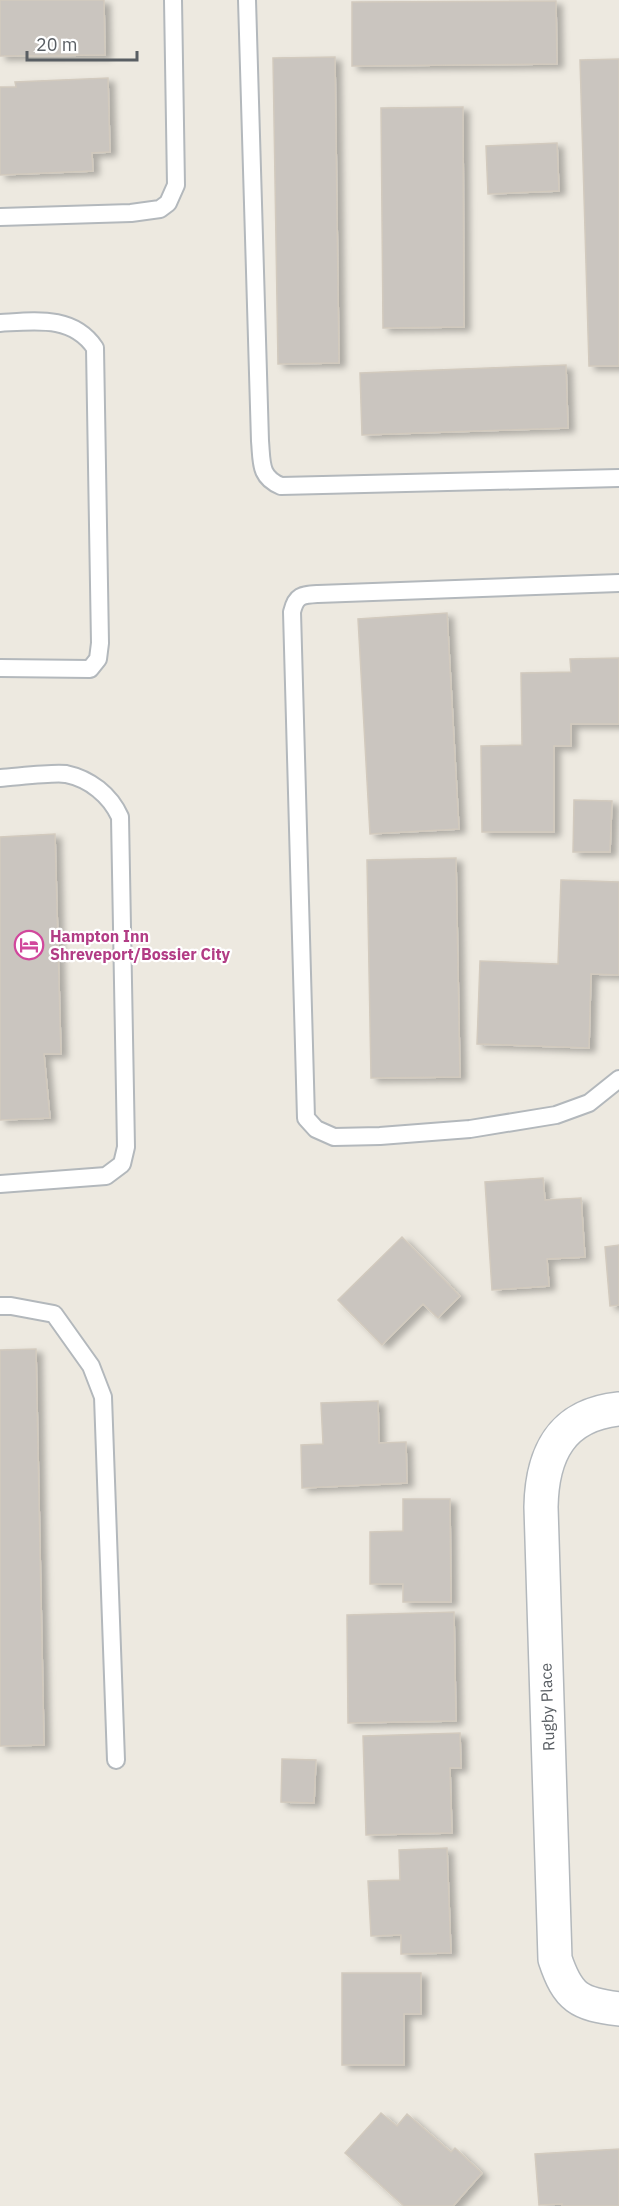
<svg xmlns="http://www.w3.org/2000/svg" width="619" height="2206" viewBox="0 0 619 2206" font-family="'IBM Plex Sans',sans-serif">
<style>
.building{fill:#cac5bf;stroke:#d2cabe;stroke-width:1.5;filter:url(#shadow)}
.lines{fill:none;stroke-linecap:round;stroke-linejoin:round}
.service-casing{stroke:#b3b8bc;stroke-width:20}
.minor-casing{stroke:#b3b8bc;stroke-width:36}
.service{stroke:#fff;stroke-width:16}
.minor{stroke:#fff;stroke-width:33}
.labels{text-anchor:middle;stroke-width:4.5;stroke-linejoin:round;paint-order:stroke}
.hotel-label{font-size:16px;font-weight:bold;fill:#b23c85;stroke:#fff;text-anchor:start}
.street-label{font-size:16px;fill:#595e63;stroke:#fff}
</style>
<defs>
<filter id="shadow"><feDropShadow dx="6" dy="4" stdDeviation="3" flood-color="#0004"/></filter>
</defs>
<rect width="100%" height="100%" fill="#ede9e0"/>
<path class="building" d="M 0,0 L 104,0 L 105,55 L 0,56 Z
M 556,1 L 557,64 L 352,66 L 352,2 Z
M 335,57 L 339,363 L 278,364 L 273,58 Z
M 619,59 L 619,366 L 589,366 L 580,60 Z
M 108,78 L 110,152 L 92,153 L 93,171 L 0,175 L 0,87 L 16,87 L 15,82 Z
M 463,107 L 464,327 L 383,328 L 381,108 Z
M 557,143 L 559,191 L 488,194 L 486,146 Z
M 566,365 L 568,428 L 362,435 L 360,373 Z
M 447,613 L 459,829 L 370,834 L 358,619 Z
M 619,658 L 619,724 L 571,724 L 571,746 L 554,746 L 554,832 L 482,832 L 481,746 L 522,745 L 521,673 L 571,672 L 570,659 Z
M 574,800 L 612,801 L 610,852 L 573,852 Z
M 55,834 L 61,1054 L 44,1054 L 50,1118 L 0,1120 L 0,837 Z
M 456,858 L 460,1077 L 371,1078 L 367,860 Z
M 561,880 L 619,882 L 619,975 L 591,974 L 589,1048 L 477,1044 L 480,961 L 558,964 Z
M 543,1178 L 545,1200 L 581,1198 L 585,1257 L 547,1259 L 549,1286 L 492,1290 L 485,1182 Z
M 402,1237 L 460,1296 L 438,1318 L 423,1304 L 382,1345 L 338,1300 Z
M 619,1245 L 619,1305 L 610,1306 L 605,1247 Z
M 36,1349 L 44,1745 L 0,1746 L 0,1350 Z
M 378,1401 L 379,1443 L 406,1442 L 407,1483 L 302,1488 L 301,1445 L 323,1444 L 321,1403 Z
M 403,1499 L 450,1499 L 451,1602 L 403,1602 L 403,1584 L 370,1584 L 370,1532 L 403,1531 Z
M 454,1612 L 456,1721 L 348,1723 L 347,1615 Z
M 460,1733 L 461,1768 L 450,1768 L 452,1833 L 366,1835 L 363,1736 Z
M 282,1759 L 316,1760 L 314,1803 L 281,1802 Z
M 447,1848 L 451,1953 L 401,1954 L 401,1935 L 371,1936 L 368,1881 L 400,1880 L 399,1850 Z
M 342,1973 L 421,1973 L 421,2014 L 404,2014 L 404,2065 L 342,2065 Z
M 381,2113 L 397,2126 L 407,2114 L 451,2152 L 455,2148 L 482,2173 L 453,2206 L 404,2206 L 345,2153 Z
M 619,2149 L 619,2206 L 562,2206 L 562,2204 L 539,2205 L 535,2154 Z"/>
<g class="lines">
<g class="service-casing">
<path id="service" d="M 247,0 L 260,441 C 262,462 259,477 281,486 L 619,478
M 0,217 L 131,213 L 160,209 L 168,203 L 176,185 L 173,0
M 0,323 C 35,321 73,315 95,348 L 100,643 L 98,659 L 90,669 L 0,668
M 619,583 L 318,594 C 302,595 296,595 292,612 L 306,1118 L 316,1129 L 334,1137 L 380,1136 L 470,1129 L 556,1115 L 589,1103 L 619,1079
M 0,778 C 16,777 53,772 66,774 C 90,779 110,795 120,817 L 126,1147 L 122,1164 L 106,1176 L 0,1184
M 0,1306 L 11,1306 L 54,1314 L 91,1366 L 103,1397 L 116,1760"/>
</g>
<g class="minor-casing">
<path id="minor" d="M 619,1409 C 561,1415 542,1454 541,1507 L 555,1959 C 568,1998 579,2004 619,2009"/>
</g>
<use href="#service" class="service"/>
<use href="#minor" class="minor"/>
</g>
<defs>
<g id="hotel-ring" transform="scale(1.5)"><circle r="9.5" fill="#fff" stroke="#d1479c" stroke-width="1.5"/><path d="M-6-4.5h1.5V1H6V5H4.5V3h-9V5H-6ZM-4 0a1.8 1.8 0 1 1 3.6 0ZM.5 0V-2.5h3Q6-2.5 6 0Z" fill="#d1479c"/></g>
</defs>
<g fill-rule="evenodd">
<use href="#hotel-ring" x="29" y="945"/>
</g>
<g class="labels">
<g class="hotel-label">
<text x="50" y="942">Hampton Inn<tspan x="50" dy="18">Shreveport/Bossier City</tspan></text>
</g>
<g class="street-label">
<text transform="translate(547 1707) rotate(-92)" y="6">Rugby Place</text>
</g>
</g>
<path d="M27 51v9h110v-9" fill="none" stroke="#595e63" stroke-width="3"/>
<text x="36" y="51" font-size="18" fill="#595e63" stroke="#ffffff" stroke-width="4.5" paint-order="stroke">20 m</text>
</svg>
